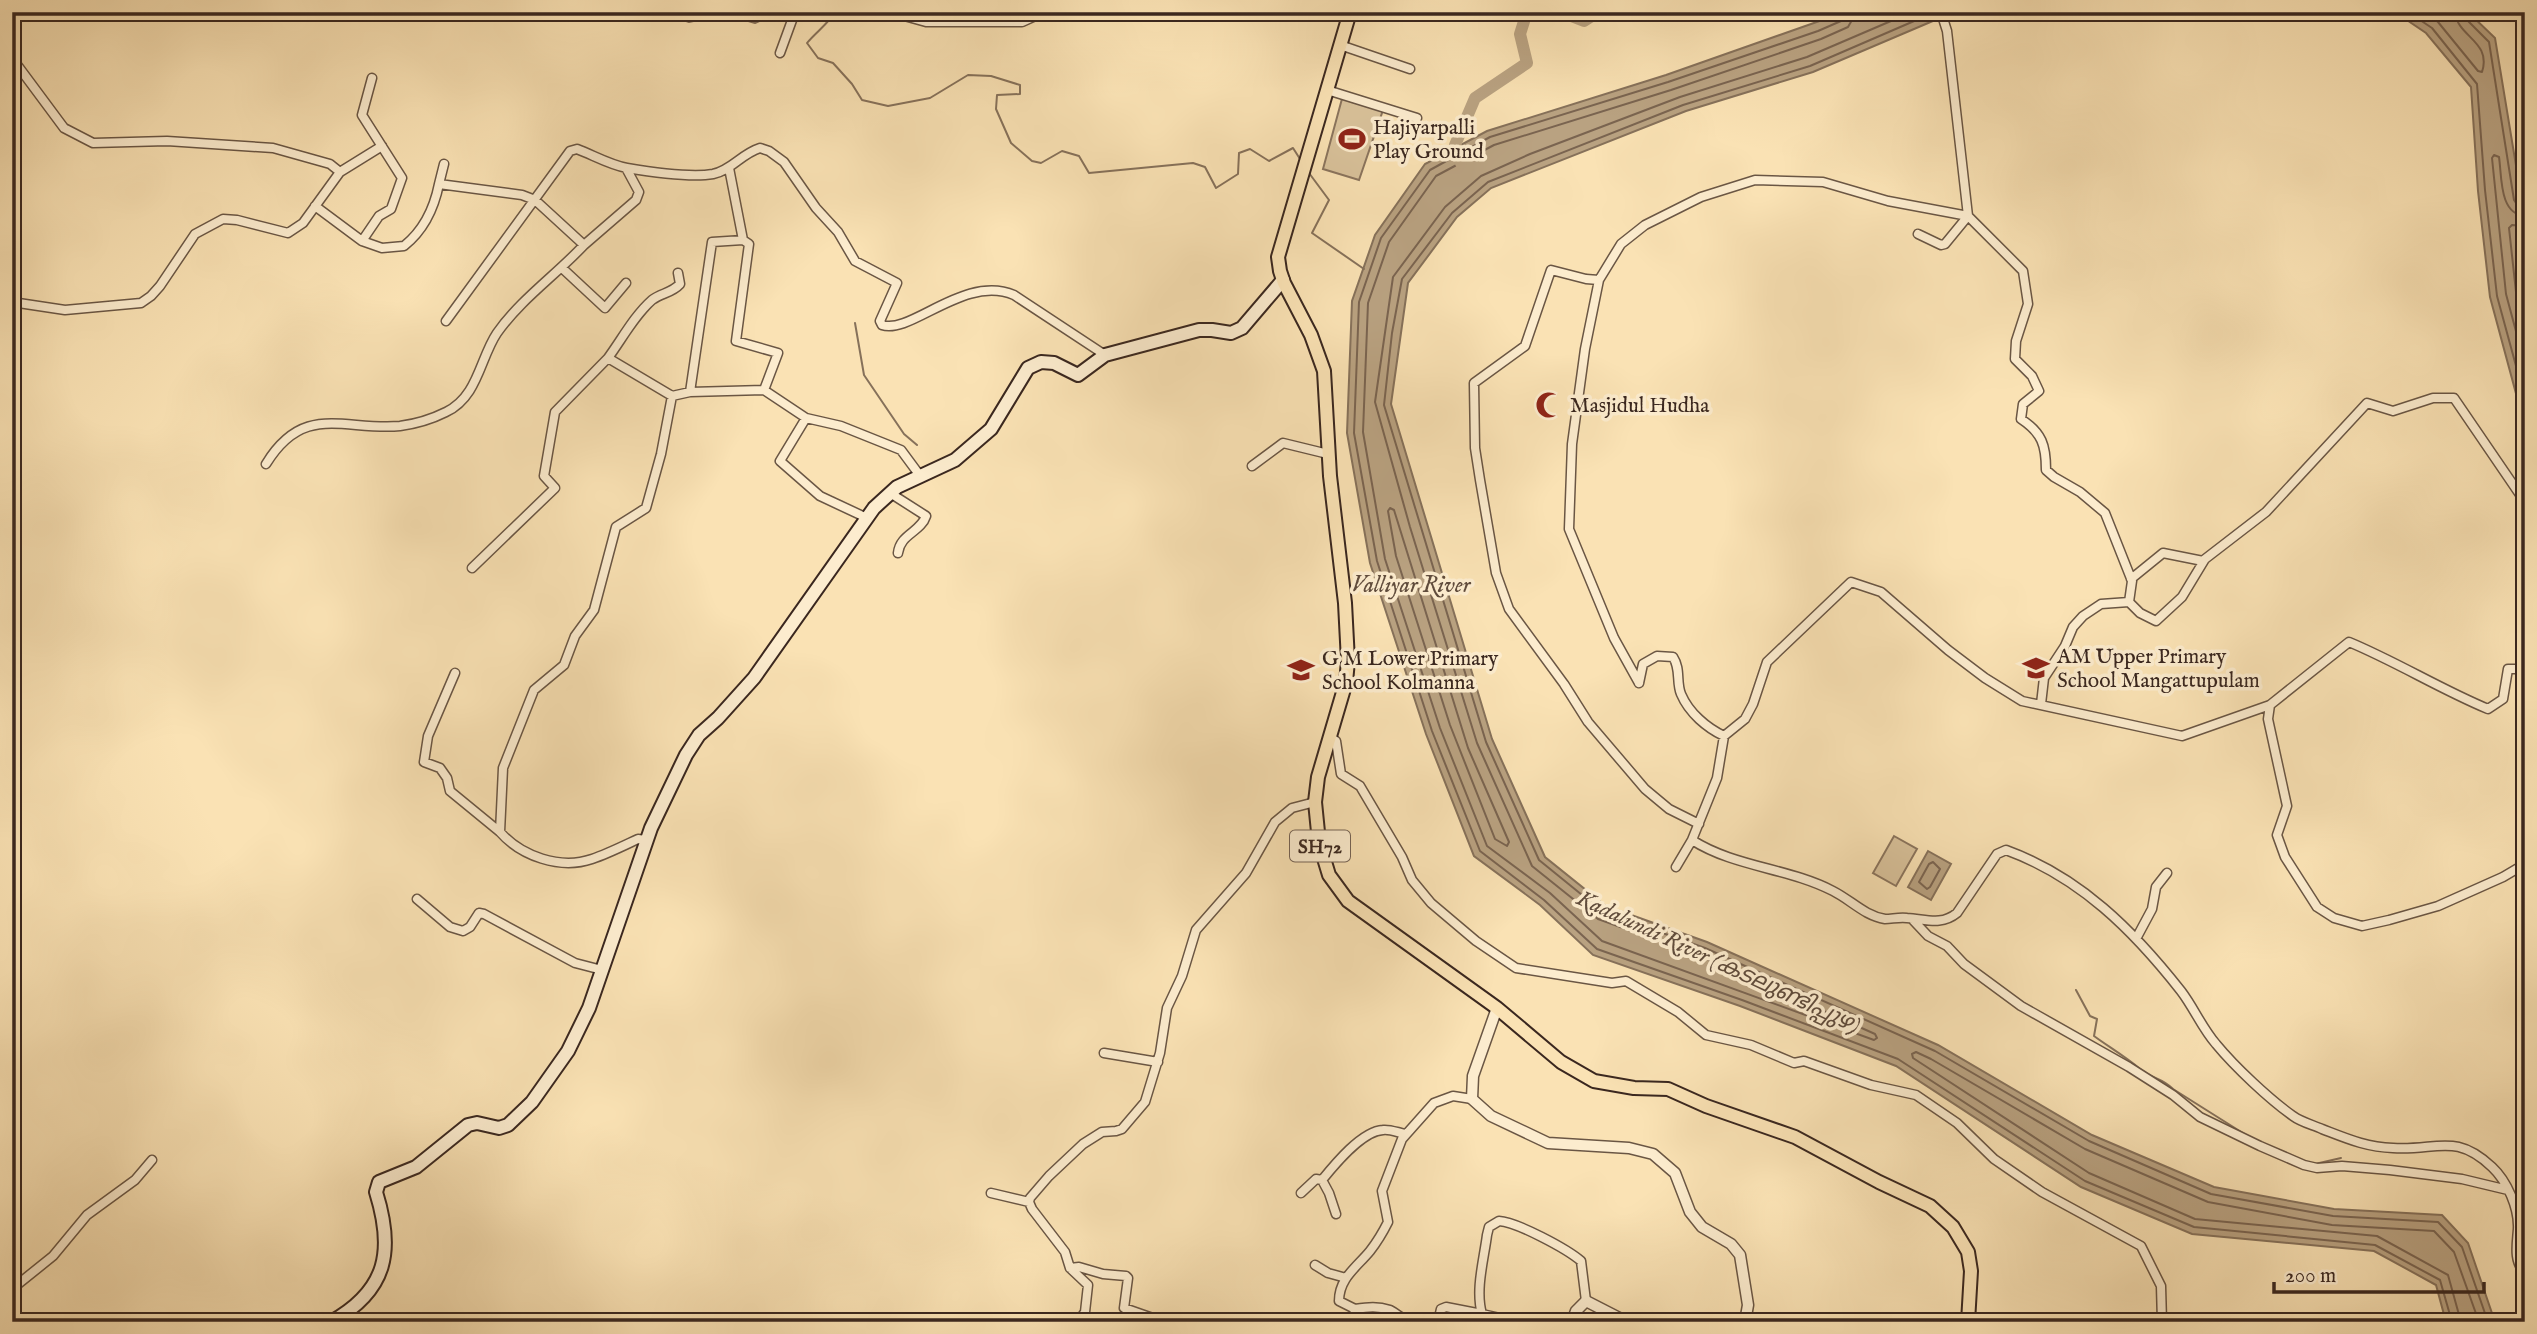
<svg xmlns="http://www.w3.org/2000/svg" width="2537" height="1334" viewBox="0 0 2537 1334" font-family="'IM FELL English','Noto Sans Malayalam',serif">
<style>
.green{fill:#d9c29b;stroke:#8a745d;stroke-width:2}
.water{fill:#b9a281;stroke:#86715a;stroke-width:2}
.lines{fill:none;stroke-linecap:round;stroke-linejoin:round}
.shore{stroke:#7a6450;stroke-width:2}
.stream{stroke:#86715a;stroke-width:2}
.river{stroke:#b9a281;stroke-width:12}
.minor-casing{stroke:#6a5644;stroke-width:11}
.tertiary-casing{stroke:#6a5644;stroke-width:13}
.secondary-casing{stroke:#3a271f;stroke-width:16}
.primary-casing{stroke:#3a271f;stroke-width:16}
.minor{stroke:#fcecce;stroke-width:8}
.tertiary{stroke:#fcecce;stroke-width:10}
.secondary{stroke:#fcecce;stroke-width:12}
.primary{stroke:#fae2b4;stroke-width:12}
.labels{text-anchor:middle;stroke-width:7;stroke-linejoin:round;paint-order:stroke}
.shield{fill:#fcecce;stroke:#746254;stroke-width:2}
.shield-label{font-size:19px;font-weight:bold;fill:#3a271f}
.poi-label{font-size:21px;fill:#3a271f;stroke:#fcecce;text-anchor:start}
.water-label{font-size:23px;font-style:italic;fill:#604c3c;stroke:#fcecce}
</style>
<rect width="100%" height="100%" fill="#fae2b4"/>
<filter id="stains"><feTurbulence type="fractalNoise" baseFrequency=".00286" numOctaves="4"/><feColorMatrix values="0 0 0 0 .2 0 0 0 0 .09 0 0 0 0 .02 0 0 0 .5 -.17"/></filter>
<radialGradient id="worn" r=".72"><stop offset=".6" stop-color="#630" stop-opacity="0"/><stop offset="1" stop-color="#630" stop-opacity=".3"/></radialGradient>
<path class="green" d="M 1343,95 L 1383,110 L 1359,180 L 1323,169 Z
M 1894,836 L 1917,849 L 1896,886 L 1873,873 Z"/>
<path class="water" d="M 1845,12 L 1954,12 L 1813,72 L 1686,111 L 1491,188 L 1457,217 L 1408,283 L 1391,404 L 1492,739 L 1545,857 L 1606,906 L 1707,942 L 1938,1045 L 2092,1135 L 2214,1187 L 2334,1209 L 2442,1215 L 2468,1243 L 2495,1322 L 2446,1322 L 2436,1285 L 2374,1251 L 2192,1234 L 2081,1187 L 1896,1066 L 1740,1006 L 1593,955 L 1540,905 L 1474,856 L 1426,734 L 1370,563 L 1347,433 L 1352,301 L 1375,235 L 1425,164 L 1487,131 L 1666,75 Z
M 2395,12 L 2468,12 L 2495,38 L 2525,220 L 2525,456 L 2518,401 L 2490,297 L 2478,191 L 2471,87 L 2426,33 Z
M 1928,851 L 1951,864 L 1931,900 L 1908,887 Z"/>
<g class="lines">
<path class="shore" d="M 1844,12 L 1841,21 L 1818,31 L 1668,82 L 1490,137 L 1430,170 L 1381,238 L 1359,302 L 1354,433 L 1377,561 L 1432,731 L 1480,851 L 1544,900 L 1597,949 L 1742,1000 L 1898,1059 L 2085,1181 L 2194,1227 L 2375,1245 L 2440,1280 L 2452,1322
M 1853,12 L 1852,20 L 1848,27 L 1821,39 L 1671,90 L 1494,145 L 1436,176 L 1389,242 L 1368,303 L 1363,432 L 1385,559 L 1440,728 L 1487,846 L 1550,893 L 1602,941 L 1874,1040 L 1877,1038 L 1875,1034 L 1701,956 L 1598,919 L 1532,866 L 1477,743 L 1410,527 L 1375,402 L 1393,277 L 1445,207 L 1481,176 L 1530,154 L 1680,97 L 1807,57 L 1912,12
M 1935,12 L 1810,66 L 1683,105 L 1488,182 L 1452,213 L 1402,279 L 1392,333 L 1384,405 L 1486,742 L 1539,860 L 1603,912 L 1705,948 L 1935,1051 L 2089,1141 L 2211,1194 L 2333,1216 L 2438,1222 L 2462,1247 L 2488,1322
M 2408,12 L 2432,28 L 2477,84 L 2485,190 L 2497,296 L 2525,399
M 2424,12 L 2438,22 L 2478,71 L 2482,72 C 2492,41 2457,37 2455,12
M 2464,12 L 2466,19 L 2489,42 L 2514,200 L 2518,206 L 2525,207
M 2525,216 C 2499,214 2502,177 2499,157 L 2494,155 L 2492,158 L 2506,294 L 2525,365
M 2525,226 L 2512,225 L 2509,228 L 2516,292 L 2525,324
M 1390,508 L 1394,510 L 1468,748 L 1509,842 L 1507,846 L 1495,839 L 1450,725 L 1396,556 L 1388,511 Z
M 1933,862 L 1940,869 L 1930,887 L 1927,889 L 1919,882 L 1929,864 Z
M 2461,1322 L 2448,1275 L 2377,1236 L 2195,1219 L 2089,1173 L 1913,1058 L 1912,1054 L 1916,1052 L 1931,1059 L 2085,1149 L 2208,1202 L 2332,1225 L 2434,1231 L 2454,1252 L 2479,1322"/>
<path class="stream" d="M 662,12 L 689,22 L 698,20 L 699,12
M 740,12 L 745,20 L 755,23 L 764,19 L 766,12
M 835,12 C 830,22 815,33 807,43 L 818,58 L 833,63 L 852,84 L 862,100 L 888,106 L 930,98 L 968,75 L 991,76 L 1020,85 L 1020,94 L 997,95 L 996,109 L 1011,143 L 1032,161 L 1041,163 L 1062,151 L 1079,156 L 1089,173 L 1193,163 L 1205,167 L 1216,188 L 1238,174 L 1239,153 L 1250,149 L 1269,161 L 1293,148 L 1300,159
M 1309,173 L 1329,200 L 1312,233 L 1364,269
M 855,323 L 864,375 L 904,434 L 917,445
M 2076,990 L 2090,1016 L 2097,1019 L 2094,1036 C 2109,1047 2126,1057 2140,1069 C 2150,1078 2163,1078 2173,1089 L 2246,1135
M 2315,1164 L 2341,1158"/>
<path class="river" d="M 1561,12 L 1584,21 L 1598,12
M 1461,163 L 1455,145 L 1475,98 L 1527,63 L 1520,34 L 1527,12"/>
<g class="minor-casing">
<path id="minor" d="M 890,12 L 926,22 L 1022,22 L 1044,12
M 1309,12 L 1316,12
M 1941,12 L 1947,31 L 1968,216 L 2023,271 L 2028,304 L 2016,341 L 2015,359 L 2032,376 L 2039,391 L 2023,404 L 2021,419 C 2042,433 2046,445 2046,470 L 2054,477 L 2080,492 L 2105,513 L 2132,581 L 2129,602
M 1340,45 L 1410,69
M 780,53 L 795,12
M 12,58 L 64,128 L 93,143 L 167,141 L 273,148 L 330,164 L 340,172 L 382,146
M 1327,90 L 1417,118
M 729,168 L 743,240 L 749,244 L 736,341 L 778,353 L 764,390 L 806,418 L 841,426 L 901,450 L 921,477
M 439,184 L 444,164
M 315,206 L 362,241 L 379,216 L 391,209 L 402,178 L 362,115 L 372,78
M 1918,234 L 1941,245 L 1945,244 L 1968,216
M 584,245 L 636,200 L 639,192 L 626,168
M 562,268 L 605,308 L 626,283
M 1599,280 L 1586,279 L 1551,270 L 1525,346 L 1474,383 L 1475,448 L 1480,480 L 1496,573 L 1509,609 L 1564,684 L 1588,722 L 1645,789 L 1669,809 L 1699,824
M 12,302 L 65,310 L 141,303 L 151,296 L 160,286 L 195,234 L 223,219 L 237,220 L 288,233 L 303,223 L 340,172
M 446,321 L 570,151 L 577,149 C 593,155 610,165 627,168 C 651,172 690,178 713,174 C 732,170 741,154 760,148 L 769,151 L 784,162 L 816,208 L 838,232 L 855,261 L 897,283 L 880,321 L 882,325 C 911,335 964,274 1014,295 L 1105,355
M 690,392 L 712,242 L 743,240
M 672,396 L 608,358 C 622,339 634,316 652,300 C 661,293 672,293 680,284 L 678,273
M 806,418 L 780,461 L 820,496 L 867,518
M 266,464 C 304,402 344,431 400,426 C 415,424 432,419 446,412 C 478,397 480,358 497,333 C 521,299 556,275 584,245 L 535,200 L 522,195 L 439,184 C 434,209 424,230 404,246 L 382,248 L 362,241
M 1252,466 L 1283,443 L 1328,454
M 890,493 L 926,516 C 921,532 900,534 898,553
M 472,568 L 555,488 L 544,476 L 555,412 L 608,358
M 2131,579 L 2163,553 L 2203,561
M 2129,602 L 2140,613 L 2156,621 L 2182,597 L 2205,559 L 2266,512 L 2367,403 L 2393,411 L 2433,398 L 2454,398 L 2525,502
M 2525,669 L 2508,669 L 2503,699 L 2488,709 C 2440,689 2397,662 2349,642 L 2270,705 L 2182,736 L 2022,701 L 1985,678 L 1948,650 L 1881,592 L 1851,582 L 1767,662 L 1753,704 L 1745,719 L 1724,736 L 1717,778 L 1692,840 C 1734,867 1789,868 1833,891 C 1851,900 1865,916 1885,919 C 1892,919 1899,917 1907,918 C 1926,919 1941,926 1957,913 L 1997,854 L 2006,850 C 2080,877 2133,930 2181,991 C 2194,1008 2202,1028 2216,1044 C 2235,1067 2269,1099 2293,1116 C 2301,1122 2313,1125 2322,1129 C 2348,1139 2366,1147 2393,1148 C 2437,1151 2455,1132 2492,1167 C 2507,1181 2519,1208 2518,1229 C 2517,1244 2513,1261 2525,1273
M 455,673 L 428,736 L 424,762 L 440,768 L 447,778 L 450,791 L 500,832
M 1639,683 L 1614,638 L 1569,529 L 1572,444 L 1585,349 L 1599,280 L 1621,244 L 1645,225 L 1701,197 L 1755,180 L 1823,182 L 1888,201 L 1968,216
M 1639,683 L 1643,664 L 1657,656 L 1673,657 C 1681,669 1676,682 1681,694 C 1689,713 1707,728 1724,736
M 2041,704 L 2044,678 L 2065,646 L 2073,627 L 2083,616 L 2101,604 L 2129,602
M 2270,705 L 2268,719 L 2287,806 L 2277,835 L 2285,857 L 2317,907 L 2334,918 L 2362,926 L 2389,920 L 2438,906 L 2503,877 L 2525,864
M 1329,737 L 1336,741 L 1341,774 L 1360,786 L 1402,857 L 1412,880 L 1431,903 L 1476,941 L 1516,968 L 1612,983 L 1626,981 L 1678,1012 L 1706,1035 L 1751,1045 L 1794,1063 L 1804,1061 L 1871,1085 L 1916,1095 L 1957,1123 L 1994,1159 L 2042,1192 L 2141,1246 L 2161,1286 L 2162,1322
M 646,840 L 638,839 C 623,846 607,854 592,859 C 560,870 521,856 500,832 L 503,768 L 534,690 L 564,665 L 575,636 L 594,610 L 616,527 L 646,508 L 661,454 L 672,396 L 690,392 L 764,390
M 1676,867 L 1692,840
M 417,899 L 450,927 L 463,931 L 470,927 L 479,913 L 484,914 L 575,963 L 602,970
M 1912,919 L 1928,936 L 1947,946 L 1964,964 L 2021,1006 L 2129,1067 L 2173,1095 L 2200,1117 L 2260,1146 L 2304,1165 L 2317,1168 L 2342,1166 L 2390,1170 L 2462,1179 L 2508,1190
M 2137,937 L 2152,909 L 2156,887 L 2167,873
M 1104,1053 L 1158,1062
M 991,1193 L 1029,1202
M 1301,1193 L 1316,1179 L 1322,1180
M 1336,1214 L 1329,1193 L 1322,1180 C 1335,1164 1362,1131 1383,1130 C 1390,1129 1399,1133 1406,1134
M 1315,1265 L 1328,1273 L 1346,1278
M 1070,1268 L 1079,1267 L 1103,1274 L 1126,1276 L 1128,1278 L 1124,1308 L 1164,1322
M 12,1289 L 53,1256 L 87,1215 L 135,1180 L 152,1160
M 1355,1309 C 1368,1307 1378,1306 1390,1310 C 1398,1314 1403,1320 1411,1322
M 1078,1322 L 1085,1312 L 1088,1285 L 1070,1268 L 1065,1252 L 1032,1209 L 1029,1202 L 1030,1198 L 1049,1176 L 1083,1144 L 1102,1132 L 1116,1131 L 1122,1129 L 1145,1102 L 1160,1053 L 1167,1008 L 1182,976 L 1196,930 L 1246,873 L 1275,822 L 1292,808 L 1315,802
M 1353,1322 L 1355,1309 L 1339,1301 C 1339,1278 1357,1267 1370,1251 C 1377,1242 1383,1232 1388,1222 L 1382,1191 L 1402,1139 L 1434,1103 L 1453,1096 L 1472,1099
M 1438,1322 L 1441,1309 L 1446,1307 L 1482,1314
M 1518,1322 L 1482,1314 C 1475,1290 1484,1259 1487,1235 L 1489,1227 L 1499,1221 C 1517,1222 1567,1249 1581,1261 L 1586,1301"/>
</g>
<g class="tertiary-casing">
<path id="tertiary" d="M 1497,1008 L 1473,1076 L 1472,1099 L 1491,1116 L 1548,1143 L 1629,1148 L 1653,1154 L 1675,1173 L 1690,1212 L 1702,1227 L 1731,1244 L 1740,1255 L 1748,1305 L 1745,1322
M 1572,1322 L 1576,1311 L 1586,1301 L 1627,1322"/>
</g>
<g class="secondary-casing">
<path id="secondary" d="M 307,1322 L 322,1322
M 331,1322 C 388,1290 394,1250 376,1192 L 379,1182 L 416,1167 L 468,1125 L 477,1123 L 499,1128 L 508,1125 L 532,1102 L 568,1051 L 589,1008 L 651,828 L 686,755 L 699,735 L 718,718 L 754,678 L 874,508 L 897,487 L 955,460 L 991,429 L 1028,368 L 1041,362 L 1054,363 L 1078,375 L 1105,355 L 1199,330 L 1212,330 L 1231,333 L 1242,328 L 1283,280"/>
</g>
<g class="primary-casing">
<path id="primary" d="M 1350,12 L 1278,257 L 1280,271 L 1284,283 L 1311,335 L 1324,371 L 1330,476 L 1345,603 L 1348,661 L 1346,682 L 1318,777 L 1315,802 L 1319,842 L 1329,875 L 1348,901 L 1497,1008 L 1561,1062 L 1594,1081 L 1634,1088 L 1668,1089 L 1706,1106 L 1795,1137 L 1879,1182 L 1930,1206 L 1953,1227 L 1968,1252 L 1971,1271 L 1968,1322"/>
</g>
<use href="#minor" class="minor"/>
<use href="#tertiary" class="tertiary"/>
<use href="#secondary" class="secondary"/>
<use href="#primary" class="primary"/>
</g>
<defs>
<g id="stadium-bare" transform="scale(2.1)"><path d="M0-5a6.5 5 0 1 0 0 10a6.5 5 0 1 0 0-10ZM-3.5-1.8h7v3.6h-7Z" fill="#8f2418" stroke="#fcecce" stroke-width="2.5" paint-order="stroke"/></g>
<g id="mosque-bare" transform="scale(2.1)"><path d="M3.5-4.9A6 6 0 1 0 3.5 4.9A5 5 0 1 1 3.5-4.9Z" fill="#8f2418" stroke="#fcecce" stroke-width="2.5" paint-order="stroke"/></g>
<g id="school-bare" transform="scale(2.1)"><path d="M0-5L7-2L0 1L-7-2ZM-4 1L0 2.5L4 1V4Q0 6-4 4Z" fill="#8f2418" stroke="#fcecce" stroke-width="2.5" paint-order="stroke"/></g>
</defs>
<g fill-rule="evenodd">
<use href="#stadium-bare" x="1352" y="139"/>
<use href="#mosque-bare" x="1549" y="405"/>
<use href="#school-bare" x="2036" y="668"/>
<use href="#school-bare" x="1301" y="670"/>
</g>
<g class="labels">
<rect class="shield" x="1290" y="830.5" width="60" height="31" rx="5"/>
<g class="shield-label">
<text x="1320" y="853">SH72</text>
</g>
<g class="poi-label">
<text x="1373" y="134">Hajiyarpalli<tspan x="1373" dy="24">Play Ground</tspan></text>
<text x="1570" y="412">Masjidul Hudha</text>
<text x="2057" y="663">AM Upper Primary<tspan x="2057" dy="24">School Mangattupulam</tspan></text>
<text x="1322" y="665">G M Lower Primary<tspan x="1322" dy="24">School Kolmanna</tspan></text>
</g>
<g class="water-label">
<text x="1411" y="592">Valliyar River</text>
<text transform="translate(1719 961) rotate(25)" y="8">Kadalundi River (കടലുണ്ടിപ്പുഴ)</text>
</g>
</g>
<rect width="2537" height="1334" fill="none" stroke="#fae2b4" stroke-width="42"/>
<rect x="14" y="14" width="2509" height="1306" fill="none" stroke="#3a271f" stroke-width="3.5"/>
<rect x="21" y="21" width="2495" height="1292" fill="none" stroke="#3a271f" stroke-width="2"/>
<path d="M2274 1282v10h210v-10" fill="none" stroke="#3a271f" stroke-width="3.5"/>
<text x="2285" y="1282" font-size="21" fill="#3a271f" stroke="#fcecce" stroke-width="5" paint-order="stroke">200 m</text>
<rect width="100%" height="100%" filter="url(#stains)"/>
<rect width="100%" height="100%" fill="url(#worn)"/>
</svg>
